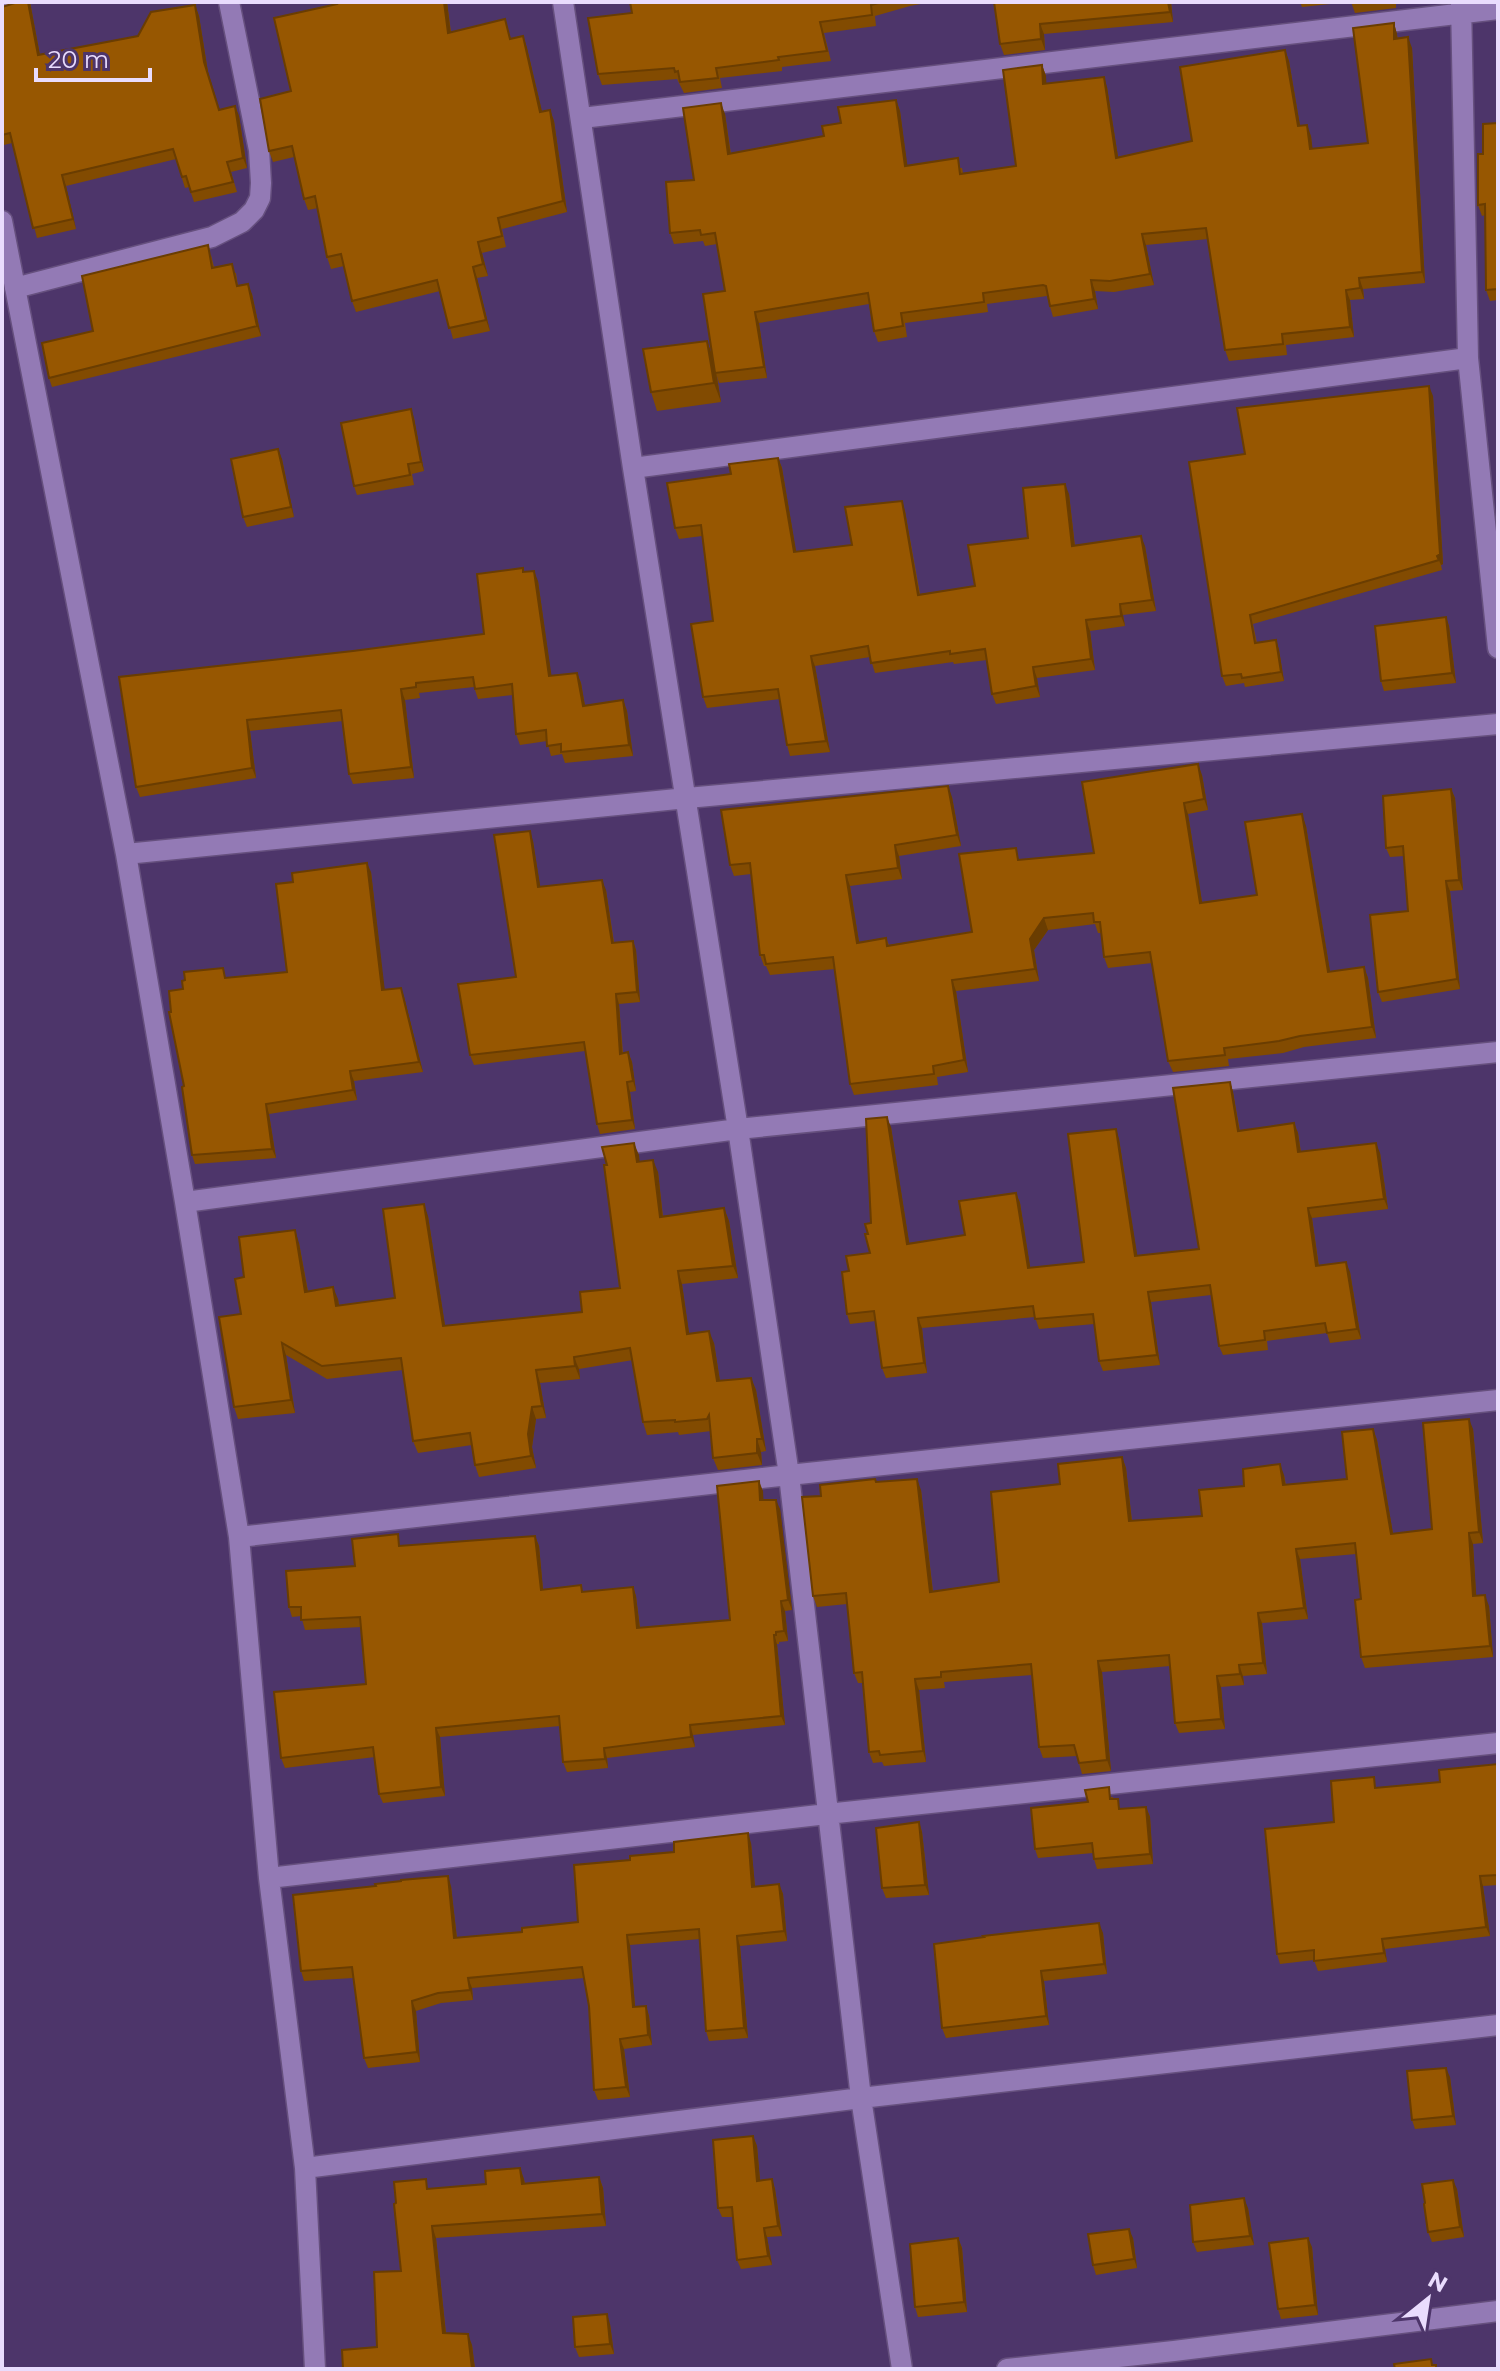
<svg xmlns="http://www.w3.org/2000/svg" width="1500" height="2371" viewBox="0 0 1500 2371" font-family="Montserrat,sans-serif">
<style>
.lines{fill:none;stroke-linecap:round;stroke-linejoin:round}
.minor-casing{stroke:#66507e;stroke-width:23}
.minor{stroke:#937ab5;stroke-width:20}
.wall{fill:#824b01}
.shaded-wall{fill:#6a3d01}
.building{fill:#975701;stroke:#6a3d01;stroke-width:2}
</style>
<rect width="100%" height="100%" fill="#4d356a"/>
<g class="lines">
<g class="minor-casing">
<path id="minor" d="M 563,2 L 633,468 L 738,1129 L 789,1475 L 861,2098 L 902,2369
M 1461,2 L 1468,358 L 1498,648
M 2,5 L 14,2
M 582,118 L 1498,9
M 2,221 L 126,854 L 185,1202 L 239,1537 L 269,1878 L 305,2168 L 315,2369
M 15,288 L 212,237 L 242,222 L 254,210 L 260,198 L 261,183 L 259,150 L 229,2
M 633,468 L 1468,358
M 126,854 L 687,798 L 1498,724
M 185,1202 L 738,1129 L 1498,1052
M 239,1537 L 789,1475 L 1498,1400
M 269,1878 L 827,1814 L 1498,1743
M 305,2168 L 861,2098 L 1498,2025
M 1007,2369 L 1174,2351 L 1498,2311"/>
</g>
<use href="#minor" class="minor"/>
</g>
<path class="wall" d="M 18,2 L 30,2 L 40,55 L 138,36 L 195,5 L 199,16 L 208,72 L 219,110 L 235,106 L 239,116 L 247,168 L 231,172 L 237,192 L 194,202 L 189,187 L 185,188 L 176,159 L 66,186 L 76,229 L 37,238 L 12,143 L 4,145 L 2,140 L 2,7 Z
M 336,2 L 447,2 L 451,32 L 505,19 L 511,39 L 523,36 L 527,48 L 542,112 L 550,110 L 554,121 L 567,212 L 502,229 L 506,247 L 482,253 L 488,276 L 477,278 L 490,331 L 453,339 L 440,291 L 356,312 L 352,301 L 344,266 L 331,269 L 327,257 L 318,208 L 308,210 L 304,199 L 294,157 L 273,162 L 269,151 L 291,91 L 337,4 Z
M 630,2 L 931,2 L 910,6 L 875,16 L 876,26 L 824,33 L 831,61 L 782,67 L 782,71 L 720,78 L 722,88 L 684,93 L 677,79 L 602,85 L 598,74 L 632,13 Z
M 994,2 L 1171,2 L 1173,22 L 1044,34 L 1045,50 L 1004,55 L 1000,44 Z
M 1300,2 L 1349,2 L 1302,7 Z
M 1351,2 L 1396,2 L 1396,8 L 1355,13 Z
M 1394,23 L 1398,39 L 1412,48 L 1425,283 L 1363,289 L 1364,299 L 1350,300 L 1354,337 L 1286,345 L 1287,355 L 1229,361 L 1225,350 L 1208,239 L 1146,245 L 1154,285 L 1114,292 L 1095,291 L 1098,309 L 1053,317 L 1047,296 L 987,304 L 988,312 L 905,323 L 907,337 L 878,342 L 874,331 L 869,304 L 759,323 L 767,378 L 719,383 L 717,376 L 721,402 L 657,411 L 651,392 L 707,341 L 713,359 L 725,291 L 717,244 L 705,246 L 703,241 L 674,244 L 670,233 L 694,180 L 725,114 L 731,154 L 824,136 L 841,123 L 896,100 L 900,111 L 907,166 L 962,168 L 963,173 L 1016,166 L 1042,65 L 1046,76 L 1046,83 L 1107,87 L 1118,157 L 1192,141 L 1285,50 L 1289,61 L 1300,126 L 1311,136 L 1312,149 L 1368,143 Z
M 1498,123 L 1498,300 L 1490,301 L 1486,290 L 1485,215 L 1482,216 L 1478,205 L 1483,154 Z
M 211,255 L 214,267 L 236,273 L 238,286 L 252,294 L 261,336 L 52,387 L 49,378 Z
M 1433,396 L 1443,564 L 1441,565 L 1442,570 L 1253,624 L 1257,643 L 1276,640 L 1279,650 L 1284,681 L 1245,687 L 1244,683 L 1226,686 L 1222,676 L 1245,454 Z
M 414,418 L 424,471 L 412,474 L 414,485 L 357,495 L 354,486 Z
M 778,458 L 782,468 L 796,552 L 852,545 L 905,511 L 920,594 L 975,586 L 1028,538 L 1069,494 L 1075,546 L 1145,546 L 1156,611 L 1123,615 L 1125,626 L 1090,631 L 1095,670 L 1037,678 L 1040,697 L 996,704 L 992,694 L 987,660 L 954,664 L 953,662 L 875,673 L 870,657 L 815,666 L 830,752 L 790,756 L 787,745 L 780,699 L 707,708 L 703,697 L 713,621 L 702,536 L 679,539 L 675,528 L 731,474 Z
M 282,459 L 294,517 L 247,527 L 243,517 Z
M 523,568 L 524,572 L 538,581 L 551,676 L 577,673 L 581,683 L 585,706 L 623,700 L 627,711 L 633,756 L 565,763 L 562,754 L 551,756 L 547,741 L 520,745 L 516,734 L 513,695 L 478,699 L 474,687 L 419,693 L 420,698 L 405,700 L 414,778 L 353,784 L 349,774 L 343,721 L 250,731 L 256,778 L 140,797 L 136,787 L 353,651 L 484,634 Z
M 1446,617 L 1449,626 L 1456,683 L 1384,691 L 1381,681 Z
M 1202,775 L 1208,810 L 1188,814 L 1202,902 L 1257,895 L 1306,826 L 1330,972 L 1364,967 L 1368,978 L 1376,1038 L 1304,1047 L 1283,1053 L 1228,1059 L 1229,1066 L 1173,1072 L 1168,1061 L 1152,963 L 1108,968 L 1104,957 L 1101,933 L 1098,933 L 1095,924 L 1048,930 L 1034,950 L 1039,981 L 956,991 L 968,1072 L 937,1077 L 938,1085 L 854,1095 L 850,1084 L 835,969 L 770,975 L 766,966 L 764,966 L 760,955 L 751,874 L 734,876 L 730,865 L 952,797 L 961,846 L 899,856 L 902,879 L 850,886 L 859,942 L 886,938 L 889,945 L 972,932 L 1020,860 L 1094,853 Z
M 1451,789 L 1455,798 L 1463,890 L 1450,891 L 1460,989 L 1382,1002 L 1378,992 L 1408,911 L 1404,856 L 1390,857 L 1386,848 Z
M 533,841 L 540,887 L 606,890 L 614,942 L 633,941 L 636,950 L 640,1002 L 619,1004 L 623,1053 L 628,1052 L 632,1062 L 636,1091 L 630,1092 L 635,1129 L 600,1134 L 597,1124 L 585,1051 L 474,1065 L 470,1055 L 516,977 Z
M 371,872 L 384,990 L 404,997 L 423,1072 L 354,1081 L 357,1100 L 269,1114 L 276,1158 L 195,1164 L 192,1155 L 184,1086 L 183,989 L 227,978 L 287,972 Z
M 1230,1082 L 1233,1092 L 1240,1131 L 1294,1123 L 1298,1133 L 1301,1152 L 1380,1153 L 1388,1209 L 1312,1218 L 1319,1266 L 1350,1272 L 1361,1339 L 1330,1343 L 1327,1333 L 1267,1341 L 1268,1350 L 1223,1355 L 1219,1346 L 1211,1295 L 1151,1302 L 1160,1365 L 1103,1371 L 1099,1361 L 1094,1324 L 1039,1329 L 1035,1317 L 922,1328 L 927,1373 L 886,1378 L 882,1368 L 876,1321 L 850,1324 L 847,1314 L 849,1271 L 870,1253 L 868,1234 L 871,1223 L 891,1127 L 909,1243 L 965,1235 L 1016,1193 L 1020,1203 L 1030,1268 L 1084,1262 L 1119,1139 L 1137,1256 L 1199,1249 Z
M 639,1155 L 639,1162 L 658,1172 L 663,1216 L 724,1208 L 729,1221 L 738,1278 L 682,1284 L 689,1334 L 714,1343 L 720,1381 L 751,1378 L 756,1390 L 766,1451 L 761,1452 L 762,1465 L 718,1470 L 713,1458 L 711,1431 L 679,1435 L 678,1432 L 647,1435 L 643,1422 L 633,1360 L 579,1369 L 580,1379 L 540,1383 L 546,1418 L 536,1419 L 532,1447 L 536,1468 L 479,1477 L 475,1465 L 472,1445 L 418,1453 L 413,1441 L 403,1370 L 327,1379 L 286,1355 L 295,1413 L 238,1419 L 234,1407 L 244,1277 L 299,1243 L 308,1291 L 338,1299 L 339,1306 L 395,1298 L 428,1216 L 445,1326 L 582,1312 L 620,1288 Z
M 1373,1429 L 1377,1440 L 1393,1534 L 1432,1529 L 1473,1429 L 1483,1543 L 1473,1544 L 1476,1596 L 1489,1606 L 1493,1657 L 1365,1668 L 1361,1657 L 1361,1599 L 1356,1554 L 1300,1559 L 1308,1619 L 1262,1623 L 1267,1674 L 1243,1676 L 1244,1685 L 1221,1687 L 1225,1729 L 1179,1733 L 1175,1723 L 1170,1666 L 1102,1672 L 1111,1771 L 1082,1774 L 1077,1756 L 1043,1758 L 1039,1747 L 1032,1675 L 944,1682 L 945,1688 L 919,1690 L 926,1762 L 884,1766 L 882,1762 L 873,1763 L 869,1752 L 863,1683 L 858,1683 L 854,1673 L 847,1604 L 817,1607 L 813,1596 L 821,1496 L 875,1479 L 877,1482 L 921,1490 L 933,1591 L 999,1582 L 1060,1484 L 1122,1457 L 1126,1468 L 1132,1521 L 1202,1516 L 1244,1486 L 1284,1475 L 1286,1485 L 1347,1479 Z
M 763,1491 L 763,1500 L 780,1509 L 792,1610 L 785,1611 L 788,1641 L 779,1642 L 779,1644 L 777,1644 L 785,1725 L 693,1735 L 695,1747 L 607,1758 L 608,1768 L 567,1772 L 563,1762 L 560,1726 L 440,1737 L 445,1796 L 383,1803 L 379,1794 L 375,1757 L 285,1768 L 281,1758 L 366,1684 L 361,1627 L 305,1630 L 301,1616 L 292,1617 L 289,1607 L 355,1566 L 401,1546 L 535,1536 L 539,1546 L 543,1590 L 584,1592 L 633,1587 L 636,1596 L 640,1628 L 730,1620 Z
M 1498,1764 L 1498,1885 L 1483,1886 L 1490,1936 L 1385,1949 L 1387,1962 L 1318,1971 L 1314,1960 L 1280,1964 L 1277,1954 L 1334,1822 L 1378,1788 L 1440,1782 Z
M 1113,1797 L 1113,1799 L 1121,1809 L 1146,1807 L 1150,1817 L 1153,1864 L 1097,1869 L 1094,1859 L 1093,1853 L 1038,1858 L 1035,1849 L 1088,1802 Z
M 919,1822 L 922,1832 L 929,1895 L 886,1898 L 882,1888 Z
M 751,1843 L 755,1887 L 779,1884 L 783,1894 L 787,1941 L 740,1946 L 748,2038 L 709,2041 L 706,2031 L 700,1939 L 630,1945 L 635,2007 L 646,2006 L 649,2016 L 652,2045 L 624,2049 L 630,2097 L 598,2100 L 594,2090 L 589,2006 L 584,1978 L 472,1988 L 473,2000 L 441,2003 L 416,2011 L 420,2062 L 368,2068 L 364,2058 L 353,1978 L 304,1981 L 301,1971 L 451,1886 L 457,1938 L 522,1932 L 578,1922 L 630,1860 L 674,1852 Z
M 1103,1933 L 1107,1974 L 1044,1981 L 1049,2025 L 946,2038 L 942,2028 Z
M 1450,2077 L 1456,2125 L 1415,2129 L 1412,2120 Z
M 753,2136 L 757,2146 L 760,2181 L 772,2179 L 775,2189 L 782,2236 L 767,2237 L 772,2265 L 741,2269 L 737,2260 L 733,2217 L 722,2217 L 718,2208 Z
M 520,2168 L 525,2183 L 599,2177 L 603,2188 L 606,2226 L 436,2238 L 446,2333 L 472,2345 L 475,2369 L 343,2369 L 377,2347 L 401,2271 L 396,2203 L 430,2189 L 486,2184 Z
M 1457,2189 L 1464,2237 L 1432,2242 L 1428,2232 Z
M 1248,2208 L 1254,2245 L 1197,2252 L 1193,2242 Z
M 958,2238 L 962,2248 L 967,2312 L 918,2317 L 915,2307 Z
M 1133,2238 L 1137,2268 L 1096,2275 L 1093,2265 Z
M 1312,2247 L 1318,2315 L 1281,2319 L 1278,2309 Z
M 610,2324 L 614,2354 L 579,2357 L 575,2347 Z"/>
<path class="shaded-wall" d="M 28,2 L 30,2 L 42,66 L 38,55 Z
M 444,2 L 447,2 L 452,44 L 448,33 Z
M 1168,2 L 1171,2 L 1173,22 L 1170,12 Z
M 195,5 L 199,16 L 208,72 L 223,120 L 204,62 Z
M 1394,23 L 1397,34 L 1398,50 L 1394,39 Z
M 1040,24 L 1044,34 L 1045,50 L 1041,39 Z
M 523,36 L 527,48 L 545,124 L 540,112 Z
M 1408,37 L 1412,48 L 1425,283 L 1422,272 Z
M 1285,50 L 1289,61 L 1302,137 L 1298,126 Z
M 1042,65 L 1046,76 L 1047,94 L 1043,84 Z
M 1104,77 L 1107,87 L 1120,169 L 1116,158 Z
M 896,100 L 900,111 L 909,177 L 905,166 Z
M 721,103 L 725,114 L 732,165 L 728,154 Z
M 235,106 L 239,116 L 247,168 L 243,158 Z
M 550,110 L 554,121 L 567,212 L 563,201 Z
M 1307,125 L 1311,136 L 1314,160 L 1310,149 Z
M 62,175 L 66,186 L 76,229 L 73,219 Z
M 1142,234 L 1146,245 L 1154,285 L 1150,274 Z
M 478,242 L 482,253 L 488,276 L 483,264 Z
M 473,267 L 477,278 L 490,331 L 486,320 Z
M 1359,278 L 1363,289 L 1364,299 L 1360,288 Z
M 1091,280 L 1095,291 L 1098,309 L 1094,299 Z
M 248,284 L 252,294 L 261,336 L 257,326 Z
M 1346,290 L 1350,300 L 1354,337 L 1350,327 Z
M 755,312 L 759,323 L 767,378 L 764,367 Z
M 707,341 L 714,360 L 721,402 L 714,383 Z
M 1429,386 L 1433,396 L 1443,564 L 1441,565 L 1437,556 Z
M 411,409 L 414,418 L 424,471 L 421,462 Z
M 278,449 L 282,459 L 294,517 L 291,507 Z
M 778,458 L 782,468 L 798,562 L 794,552 Z
M 1065,484 L 1069,494 L 1076,557 L 1072,546 Z
M 902,501 L 905,511 L 921,605 L 918,595 Z
M 1141,536 L 1145,546 L 1156,611 L 1152,600 Z
M 534,571 L 538,581 L 553,686 L 549,676 Z
M 1120,604 L 1123,615 L 1125,626 L 1121,616 Z
M 1446,617 L 1449,626 L 1456,683 L 1452,673 Z
M 1086,620 L 1090,631 L 1095,670 L 1091,659 Z
M 1276,640 L 1279,650 L 1284,681 L 1281,672 Z
M 811,656 L 815,666 L 830,752 L 826,741 Z
M 1033,667 L 1037,678 L 1040,697 L 1036,686 Z
M 577,673 L 581,683 L 587,717 L 583,706 Z
M 401,689 L 405,700 L 414,778 L 411,767 Z
M 623,700 L 627,711 L 633,756 L 629,745 Z
M 247,720 L 250,731 L 256,778 L 252,768 Z
M 1198,764 L 1202,775 L 1208,810 L 1204,799 Z
M 948,786 L 952,797 L 961,846 L 957,835 Z
M 1451,789 L 1455,798 L 1463,890 L 1459,880 Z
M 1184,803 L 1188,814 L 1204,914 L 1200,903 Z
M 1302,814 L 1306,826 L 1332,983 L 1328,972 Z
M 530,831 L 533,841 L 542,897 L 538,887 Z
M 895,845 L 899,856 L 902,879 L 898,868 Z
M 367,863 L 371,872 L 386,1000 L 382,990 Z
M 846,875 L 850,886 L 861,954 L 857,943 Z
M 602,880 L 606,890 L 615,952 L 612,943 Z
M 1446,881 L 1450,891 L 1460,989 L 1457,979 Z
M 1044,918 L 1048,930 L 1034,950 L 1039,981 L 1035,969 L 1030,939 Z
M 633,941 L 636,950 L 640,1002 L 637,992 Z
M 1364,967 L 1368,978 L 1376,1038 L 1372,1027 Z
M 952,980 L 956,991 L 968,1072 L 964,1060 Z
M 401,988 L 404,997 L 423,1072 L 419,1062 Z
M 616,994 L 619,1004 L 623,1063 L 620,1054 Z
M 628,1052 L 632,1062 L 636,1091 L 633,1081 Z
M 350,1071 L 354,1081 L 357,1100 L 353,1090 Z
M 627,1082 L 630,1092 L 635,1129 L 632,1120 Z
M 1230,1082 L 1233,1092 L 1241,1141 L 1238,1131 Z
M 266,1104 L 269,1114 L 276,1158 L 272,1149 Z
M 887,1117 L 891,1127 L 911,1254 L 907,1244 Z
M 1294,1123 L 1298,1133 L 1302,1162 L 1298,1152 Z
M 1116,1129 L 1119,1139 L 1139,1266 L 1135,1256 Z
M 634,1143 L 639,1155 L 641,1174 L 637,1162 Z
M 1376,1143 L 1380,1153 L 1388,1209 L 1384,1199 Z
M 653,1160 L 658,1172 L 664,1229 L 660,1217 Z
M 1016,1193 L 1020,1203 L 1032,1278 L 1028,1268 Z
M 424,1204 L 428,1216 L 447,1338 L 443,1326 Z
M 724,1208 L 729,1221 L 738,1278 L 733,1266 Z
M 1308,1208 L 1312,1218 L 1320,1276 L 1316,1266 Z
M 295,1230 L 299,1243 L 310,1304 L 305,1292 Z
M 1346,1262 L 1350,1272 L 1361,1339 L 1357,1329 Z
M 678,1271 L 682,1284 L 691,1346 L 687,1334 Z
M 333,1287 L 338,1299 L 341,1319 L 336,1306 Z
M 1148,1292 L 1151,1302 L 1160,1365 L 1157,1355 Z
M 918,1318 L 922,1328 L 927,1373 L 924,1363 Z
M 709,1331 L 714,1343 L 722,1394 L 717,1381 Z
M 282,1343 L 286,1355 L 295,1413 L 291,1400 Z
M 574,1357 L 579,1369 L 580,1379 L 575,1366 Z
M 536,1370 L 540,1383 L 546,1418 L 542,1406 Z
M 751,1378 L 756,1390 L 766,1451 L 762,1439 Z
M 532,1407 L 536,1419 L 532,1447 L 536,1468 L 531,1456 L 528,1434 Z
M 1469,1419 L 1473,1429 L 1483,1543 L 1479,1532 Z
M 1373,1429 L 1377,1440 L 1395,1545 L 1391,1534 Z
M 757,1439 L 761,1452 L 762,1465 L 757,1453 Z
M 1122,1457 L 1126,1468 L 1133,1532 L 1129,1521 Z
M 1280,1464 L 1284,1475 L 1287,1496 L 1283,1485 Z
M 917,1479 L 921,1490 L 934,1602 L 930,1592 Z
M 759,1481 L 763,1491 L 764,1510 L 760,1500 Z
M 776,1500 L 780,1509 L 792,1610 L 788,1600 Z
M 1469,1533 L 1473,1544 L 1477,1607 L 1473,1596 Z
M 535,1536 L 539,1546 L 544,1600 L 541,1590 Z
M 1296,1549 L 1300,1559 L 1308,1619 L 1304,1608 Z
M 633,1587 L 636,1596 L 641,1638 L 637,1628 Z
M 1485,1595 L 1489,1606 L 1493,1657 L 1490,1646 Z
M 781,1601 L 785,1611 L 788,1641 L 784,1631 Z
M 1258,1613 L 1262,1623 L 1267,1674 L 1263,1663 Z
M 774,1635 L 777,1644 L 785,1725 L 781,1716 Z
M 1098,1661 L 1102,1672 L 1111,1771 L 1107,1760 Z
M 1239,1665 L 1243,1676 L 1244,1685 L 1240,1674 Z
M 1217,1676 L 1221,1687 L 1225,1729 L 1221,1719 Z
M 915,1679 L 919,1690 L 926,1762 L 923,1751 Z
M 690,1725 L 693,1735 L 695,1747 L 691,1737 Z
M 436,1728 L 440,1737 L 445,1796 L 441,1787 Z
M 604,1748 L 607,1758 L 608,1768 L 605,1759 Z
M 1146,1807 L 1150,1817 L 1153,1864 L 1150,1854 Z
M 919,1822 L 922,1832 L 929,1895 L 925,1885 Z
M 748,1833 L 751,1843 L 756,1897 L 752,1887 Z
M 448,1876 L 451,1886 L 458,1948 L 454,1938 Z
M 1480,1876 L 1483,1886 L 1490,1936 L 1486,1927 Z
M 779,1884 L 783,1894 L 787,1941 L 784,1931 Z
M 1099,1923 L 1103,1933 L 1107,1974 L 1104,1964 Z
M 627,1935 L 630,1945 L 636,2017 L 633,2007 Z
M 737,1936 L 740,1946 L 748,2038 L 744,2028 Z
M 1382,1939 L 1385,1949 L 1387,1962 L 1384,1953 Z
M 1041,1971 L 1044,1981 L 1049,2025 L 1046,2016 Z
M 468,1978 L 472,1988 L 473,2000 L 470,1990 Z
M 412,2001 L 416,2011 L 420,2062 L 417,2052 Z
M 646,2006 L 649,2016 L 652,2045 L 648,2035 Z
M 620,2039 L 624,2049 L 630,2097 L 626,2087 Z
M 1446,2068 L 1450,2077 L 1456,2125 L 1453,2116 Z
M 753,2136 L 757,2146 L 761,2191 L 757,2181 Z
M 520,2168 L 524,2179 L 526,2195 L 522,2184 Z
M 599,2177 L 603,2188 L 606,2226 L 602,2214 Z
M 772,2179 L 775,2189 L 782,2236 L 778,2226 Z
M 1453,2180 L 1457,2189 L 1464,2237 L 1460,2227 Z
M 1244,2198 L 1248,2208 L 1254,2245 L 1250,2236 Z
M 432,2226 L 436,2238 L 447,2344 L 443,2333 Z
M 764,2228 L 767,2237 L 772,2265 L 768,2256 Z
M 1129,2229 L 1133,2238 L 1137,2268 L 1134,2259 Z
M 958,2238 L 962,2248 L 967,2312 L 964,2302 Z
M 1308,2238 L 1312,2247 L 1318,2315 L 1315,2305 Z
M 607,2314 L 610,2324 L 614,2354 L 610,2344 Z
M 468,2334 L 472,2345 L 475,2369 L 472,2369 Z"/>
<path class="building" d="M 18,2 L 28,2 L 38,55 L 138,36 L 151,12 L 195,5 L 204,62 L 219,110 L 235,106 L 243,158 L 227,162 L 233,182 L 191,192 L 186,176 L 182,177 L 173,149 L 62,175 L 73,219 L 33,228 L 10,133 L 2,135 L 2,7 Z
M 336,2 L 444,2 L 448,33 L 505,19 L 510,39 L 523,36 L 540,112 L 550,110 L 563,201 L 498,218 L 502,236 L 478,242 L 483,264 L 473,267 L 486,320 L 449,328 L 437,280 L 352,301 L 341,254 L 327,257 L 315,196 L 304,199 L 292,146 L 269,151 L 260,99 L 291,91 L 274,18 L 337,4 Z
M 630,2 L 882,2 L 871,5 L 872,15 L 820,22 L 827,51 L 778,57 L 779,60 L 716,68 L 718,78 L 680,82 L 678,71 L 675,72 L 674,68 L 598,74 L 588,18 L 632,13 Z
M 994,2 L 1168,2 L 1170,12 L 1040,24 L 1041,39 L 1000,44 Z
M 1394,23 L 1394,39 L 1408,37 L 1422,272 L 1359,278 L 1360,288 L 1346,290 L 1350,327 L 1282,334 L 1283,344 L 1225,350 L 1206,228 L 1142,234 L 1150,274 L 1110,281 L 1091,280 L 1094,299 L 1050,306 L 1046,286 L 1043,285 L 983,293 L 984,302 L 901,313 L 903,326 L 874,331 L 868,293 L 755,312 L 764,367 L 715,373 L 703,294 L 725,291 L 715,233 L 701,235 L 700,230 L 670,233 L 666,182 L 694,180 L 683,108 L 721,103 L 728,154 L 824,136 L 822,126 L 841,123 L 838,107 L 896,100 L 905,166 L 958,158 L 960,174 L 1016,166 L 1003,70 L 1042,65 L 1043,84 L 1104,77 L 1116,158 L 1192,141 L 1180,67 L 1285,50 L 1298,126 L 1307,125 L 1310,149 L 1368,143 L 1353,28 Z
M 1498,123 L 1498,289 L 1486,290 L 1485,204 L 1478,205 L 1478,154 L 1483,154 L 1483,124 Z
M 208,245 L 212,268 L 232,264 L 237,286 L 248,284 L 257,326 L 49,378 L 42,343 L 93,331 L 82,276 Z
M 707,341 L 714,383 L 651,392 L 643,349 Z
M 1429,386 L 1440,554 L 1437,556 L 1439,560 L 1250,615 L 1255,643 L 1276,640 L 1281,672 L 1242,678 L 1241,674 L 1222,676 L 1189,462 L 1245,454 L 1237,408 Z
M 411,409 L 421,462 L 408,464 L 410,475 L 354,486 L 341,423 Z
M 278,449 L 291,507 L 243,517 L 231,459 Z
M 778,458 L 794,552 L 852,545 L 845,507 L 902,501 L 918,595 L 975,586 L 968,545 L 1028,538 L 1023,488 L 1065,484 L 1072,546 L 1141,536 L 1152,600 L 1120,604 L 1121,616 L 1086,620 L 1091,659 L 1033,667 L 1036,686 L 992,694 L 985,649 L 950,654 L 950,651 L 871,663 L 868,646 L 811,656 L 826,741 L 787,745 L 778,689 L 703,697 L 691,624 L 713,621 L 701,525 L 675,528 L 667,483 L 731,474 L 729,464 Z
M 523,568 L 523,572 L 534,571 L 549,676 L 577,673 L 583,706 L 623,700 L 629,745 L 561,752 L 561,744 L 547,746 L 546,730 L 516,734 L 512,684 L 475,689 L 473,677 L 416,683 L 416,687 L 401,689 L 411,767 L 349,774 L 341,710 L 247,720 L 252,768 L 136,787 L 119,677 L 353,651 L 484,634 L 477,574 Z
M 1446,617 L 1452,673 L 1381,681 L 1375,626 Z
M 1198,764 L 1204,799 L 1184,803 L 1200,903 L 1257,895 L 1245,822 L 1302,814 L 1328,972 L 1364,967 L 1372,1027 L 1300,1036 L 1279,1041 L 1224,1048 L 1225,1055 L 1168,1061 L 1150,952 L 1104,957 L 1100,922 L 1094,922 L 1093,913 L 1044,918 L 1030,939 L 1035,969 L 952,980 L 964,1060 L 933,1066 L 934,1074 L 850,1084 L 833,957 L 766,964 L 764,955 L 760,955 L 750,863 L 730,865 L 721,810 L 948,786 L 957,835 L 895,845 L 898,868 L 846,875 L 857,943 L 886,938 L 887,946 L 972,932 L 959,854 L 1016,848 L 1018,860 L 1094,853 L 1082,782 Z
M 1451,789 L 1459,880 L 1446,881 L 1457,979 L 1378,992 L 1370,915 L 1408,911 L 1403,846 L 1386,848 L 1383,796 Z
M 530,831 L 538,887 L 602,880 L 612,943 L 633,941 L 637,992 L 616,994 L 620,1054 L 628,1052 L 633,1081 L 627,1082 L 632,1120 L 597,1124 L 584,1042 L 470,1055 L 458,984 L 516,977 L 494,835 Z
M 367,863 L 382,990 L 401,988 L 419,1062 L 350,1071 L 353,1090 L 266,1104 L 272,1149 L 192,1155 L 182,1087 L 184,1086 L 169,1012 L 171,1012 L 169,991 L 183,989 L 182,981 L 185,980 L 184,972 L 223,968 L 225,978 L 287,972 L 276,884 L 293,882 L 292,873 Z
M 1230,1082 L 1238,1131 L 1294,1123 L 1298,1152 L 1376,1143 L 1384,1199 L 1308,1208 L 1316,1266 L 1346,1262 L 1357,1329 L 1327,1333 L 1325,1323 L 1264,1331 L 1265,1340 L 1219,1346 L 1210,1285 L 1148,1292 L 1157,1355 L 1099,1361 L 1093,1314 L 1035,1319 L 1033,1306 L 918,1318 L 924,1363 L 882,1368 L 874,1311 L 847,1314 L 842,1272 L 849,1271 L 846,1256 L 870,1253 L 865,1234 L 868,1234 L 865,1224 L 871,1223 L 866,1119 L 887,1117 L 907,1244 L 965,1235 L 959,1201 L 1016,1193 L 1028,1268 L 1084,1262 L 1068,1134 L 1116,1129 L 1135,1256 L 1199,1249 L 1173,1088 Z
M 634,1143 L 637,1162 L 653,1160 L 660,1217 L 724,1208 L 733,1266 L 678,1271 L 687,1334 L 709,1331 L 717,1381 L 751,1378 L 762,1439 L 757,1439 L 757,1453 L 713,1458 L 709,1415 L 707,1419 L 675,1422 L 675,1420 L 643,1422 L 630,1348 L 574,1357 L 575,1366 L 536,1370 L 542,1406 L 532,1407 L 528,1434 L 531,1456 L 475,1465 L 470,1433 L 413,1441 L 401,1358 L 322,1366 L 282,1343 L 291,1400 L 234,1407 L 219,1317 L 241,1314 L 235,1279 L 244,1277 L 239,1237 L 295,1230 L 305,1292 L 333,1287 L 336,1306 L 395,1298 L 383,1209 L 424,1204 L 443,1326 L 582,1312 L 580,1292 L 620,1288 L 604,1165 L 607,1165 L 602,1147 Z
M 1469,1419 L 1479,1532 L 1469,1533 L 1473,1596 L 1485,1595 L 1490,1646 L 1361,1657 L 1355,1600 L 1361,1599 L 1355,1543 L 1296,1549 L 1304,1608 L 1258,1613 L 1263,1663 L 1239,1665 L 1240,1674 L 1217,1676 L 1221,1719 L 1175,1723 L 1169,1655 L 1098,1661 L 1107,1760 L 1079,1763 L 1074,1745 L 1039,1747 L 1031,1664 L 941,1672 L 941,1677 L 915,1679 L 923,1751 L 880,1755 L 879,1751 L 869,1752 L 862,1672 L 854,1673 L 846,1593 L 813,1596 L 802,1497 L 821,1496 L 820,1485 L 875,1479 L 876,1482 L 917,1479 L 930,1592 L 999,1582 L 991,1492 L 1060,1484 L 1058,1464 L 1122,1457 L 1129,1521 L 1202,1516 L 1199,1490 L 1244,1486 L 1243,1469 L 1280,1464 L 1283,1485 L 1347,1479 L 1342,1432 L 1373,1429 L 1391,1534 L 1432,1529 L 1423,1423 Z
M 759,1481 L 760,1500 L 776,1500 L 788,1600 L 781,1601 L 784,1631 L 776,1632 L 776,1635 L 774,1635 L 781,1716 L 690,1725 L 691,1737 L 604,1748 L 605,1759 L 563,1762 L 559,1716 L 436,1728 L 441,1787 L 379,1794 L 373,1747 L 281,1758 L 274,1692 L 366,1684 L 360,1617 L 301,1620 L 301,1607 L 289,1607 L 286,1571 L 355,1566 L 352,1539 L 398,1534 L 399,1546 L 535,1536 L 541,1590 L 581,1585 L 582,1592 L 633,1587 L 637,1628 L 730,1620 L 717,1486 Z
M 1498,1764 L 1498,1875 L 1480,1876 L 1486,1927 L 1382,1939 L 1384,1953 L 1314,1961 L 1314,1950 L 1277,1954 L 1265,1829 L 1334,1822 L 1331,1781 L 1374,1777 L 1375,1788 L 1440,1782 L 1439,1770 Z
M 1109,1787 L 1110,1799 L 1118,1799 L 1119,1809 L 1146,1807 L 1150,1854 L 1094,1859 L 1092,1843 L 1035,1849 L 1031,1808 L 1088,1802 L 1085,1790 Z
M 919,1822 L 925,1885 L 882,1888 L 876,1828 Z
M 748,1833 L 752,1887 L 779,1884 L 784,1931 L 737,1936 L 744,2028 L 706,2031 L 699,1929 L 627,1935 L 633,2007 L 646,2006 L 648,2035 L 620,2039 L 626,2087 L 594,2090 L 589,2006 L 582,1967 L 468,1978 L 470,1990 L 438,1993 L 412,2001 L 417,2052 L 364,2058 L 352,1967 L 301,1971 L 293,1895 L 376,1886 L 375,1884 L 401,1881 L 401,1880 L 448,1876 L 454,1938 L 522,1932 L 522,1928 L 578,1922 L 574,1865 L 630,1860 L 630,1856 L 674,1852 L 674,1842 Z
M 1099,1923 L 1104,1964 L 1041,1971 L 1046,2016 L 942,2028 L 934,1944 L 984,1937 L 983,1936 Z
M 1446,2068 L 1453,2116 L 1412,2120 L 1407,2071 Z
M 753,2136 L 757,2181 L 772,2179 L 778,2226 L 764,2228 L 768,2256 L 737,2260 L 732,2207 L 718,2208 L 713,2140 Z
M 520,2168 L 522,2184 L 599,2177 L 602,2214 L 432,2226 L 443,2333 L 468,2334 L 472,2369 L 343,2369 L 342,2350 L 377,2347 L 374,2272 L 401,2271 L 394,2204 L 396,2203 L 394,2182 L 426,2179 L 427,2189 L 486,2184 L 485,2171 Z
M 1453,2180 L 1460,2227 L 1428,2232 L 1424,2204 L 1425,2203 L 1422,2184 Z
M 1244,2198 L 1250,2236 L 1193,2242 L 1190,2205 Z
M 1129,2229 L 1134,2259 L 1093,2265 L 1088,2234 Z
M 958,2238 L 964,2302 L 915,2307 L 910,2244 Z
M 1308,2238 L 1315,2305 L 1278,2309 L 1269,2243 Z
M 607,2314 L 610,2344 L 575,2347 L 573,2317 Z
M 1431,2359 L 1432,2365 L 1436,2365 L 1436,2369 L 1395,2369 L 1394,2364 Z"/>
<rect width="1500" height="2371" fill="none" stroke="#e9dcfd" stroke-width="8"/>
<g transform="translate(1428 2299) rotate(30)" stroke="#4d356a" stroke-width="6" paint-order="stroke">
<path d="M0-6L14 30L0 20L-14 30Z" fill="#e9dcfd"/>
<text y="-12" font-size="22" font-weight="bold" text-anchor="middle" fill="#e9dcfd">N</text>
</g>
<path d="M36 68v12h114v-12" fill="none" stroke="#e9dcfd" stroke-width="4"/>
<text x="48" y="68" font-size="24" fill="#e9dcfd" stroke="#4d356a" stroke-width="6" paint-order="stroke">20 m</text>
</svg>
